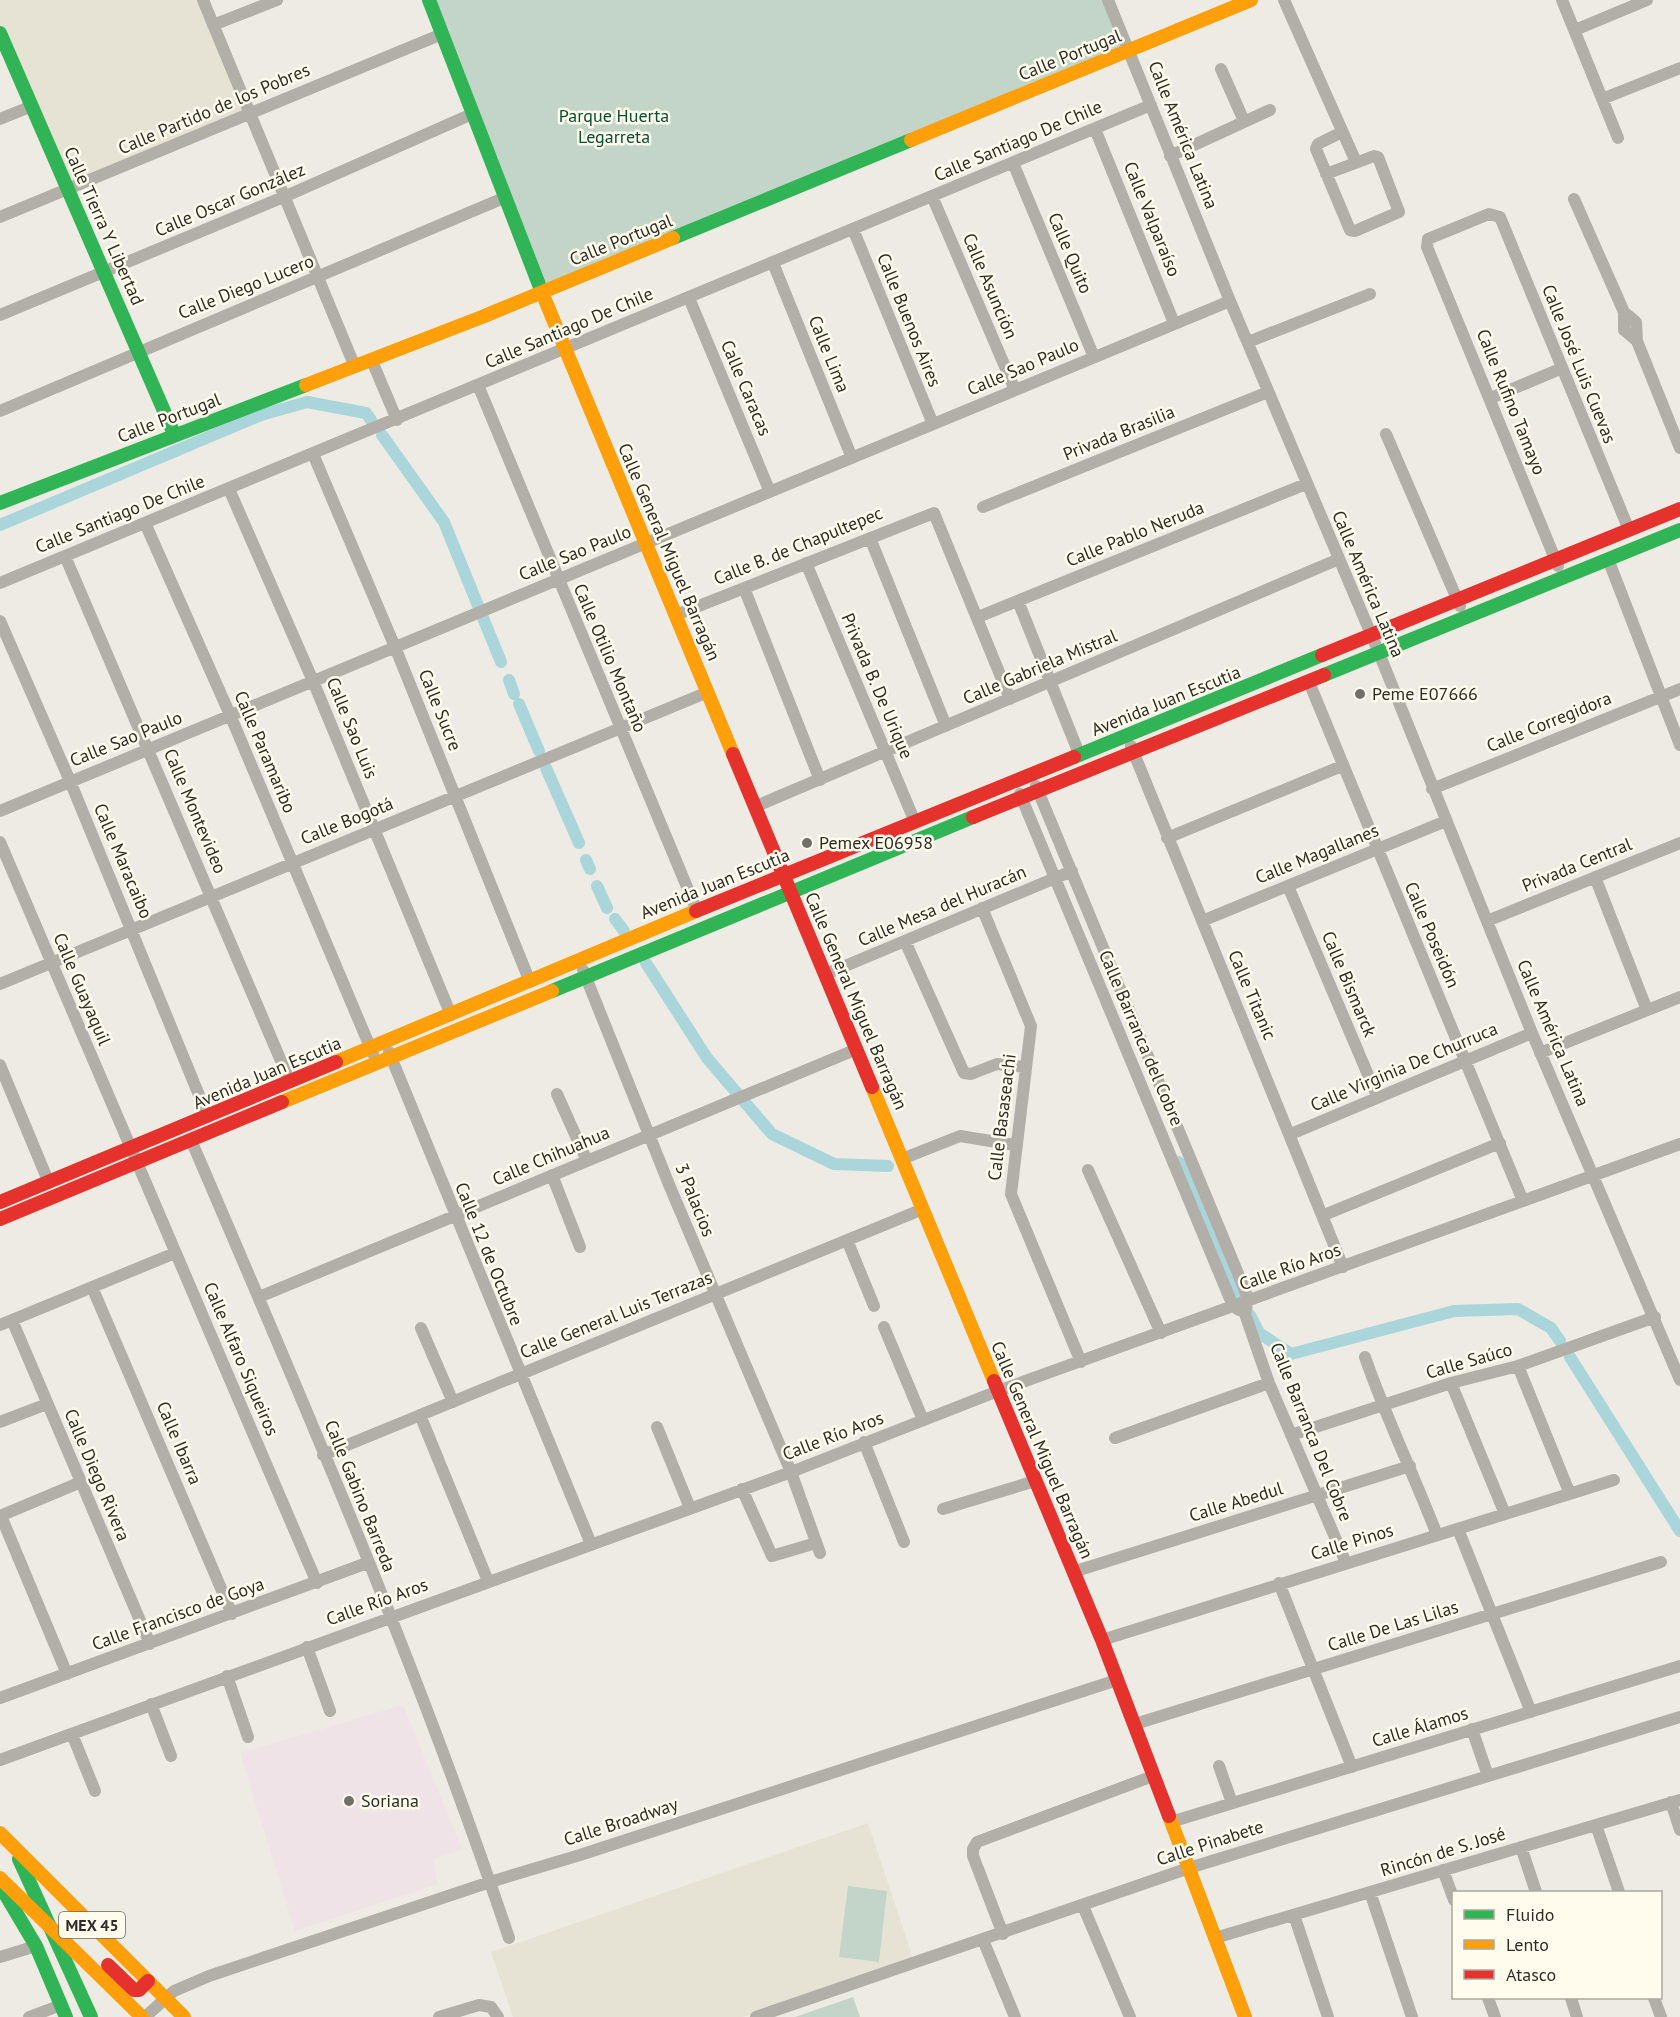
<svg xmlns="http://www.w3.org/2000/svg" width="1680" height="2017" viewBox="0 0 1680 2017" font-family="'PT Sans',sans-serif">
<style>
.commercial{fill:#f0e3e7}
.built{fill:#e7e3d4}
.green{fill:#c3d5c8}
.lines{fill:none;stroke-linecap:round;stroke-linejoin:round}
.canal{stroke:#aad5da;stroke-width:12}
.street{stroke:#b1afa8;stroke-width:12}
.fast{stroke:#30b455;stroke-width:14}
.slow{stroke:#ff9f0a;stroke-width:14}
.jam{stroke:#e5322d;stroke-width:14}
.poi-dot{fill:#716f69;stroke:#fffbed;stroke-width:2}
.labels{text-anchor:middle;stroke-width:5;stroke-linejoin:round;paint-order:stroke}
.shield{fill:#fffbed;stroke:#6d6a62;stroke-width:1.5}
.shield-label{font-size:16px;font-weight:bold;fill:#2e2c27}
.street-label{font-size:18px;fill:#2e2c27;stroke:#fffbed}
.park-label{font-size:18px;fill:#094c34;stroke:#fffbed}
.poi-label{font-size:18px;fill:#2e2c27;stroke:#fffbed;text-anchor:start}
</style>
<rect width="100%" height="100%" fill="#edebe4"/>
<path class="commercial" d="M 403,1705 L 462,1849 L 433,1860 L 438,1884 L 295,1931 L 240,1753 Z"/>
<path class="built" d="M 0,0 L 204,0 L 250,113 L 68,189 L 0,33 Z
M 868,1823 L 913,1958 L 743,2017 L 513,2017 L 491,1952 Z"/>
<path class="green" d="M 429,0 L 1108,0 L 1129,50 L 541,292 Z
M 848,1886 L 887,1891 L 879,1962 L 839,1957 Z
M 853,1997 L 860,2017 L 795,2017 Z"/>
<g class="lines">
<path class="canal" d="M 382,435 L 444,522 L 501,662
M 0,525 L 261,415 L 307,402 L 366,413 L 371,420
M 509,680 L 514,694
M 519,704 L 539,751
M 546,768 L 579,843
M 586,860 L 590,869
M 597,886 L 607,908
M 615,919 L 624,931
M 646,963 L 707,1058 L 772,1134 L 834,1164 L 888,1166
M 1179,1162 L 1243,1302
M 1250,1315 L 1259,1333 L 1291,1354 L 1454,1311 L 1518,1309 L 1551,1328 L 1560,1341
M 1570,1357 L 1680,1531"/>
<path class="street" d="M 203,0 L 355,367
M 1108,0 L 1230,301 L 1379,653 L 1532,1033 L 1680,1380
M 1284,0 L 1356,162
M 1562,0 L 1618,138
M 213,25 L 277,0
M 1575,30 L 1647,0
M 1221,69 L 1244,121
M 1602,99 L 1680,68
M 0,119 L 32,106
M 1095,129 L 1174,323
M 1170,156 L 1270,110
M 1013,163 L 1094,357
M 1326,174 L 1374,156 L 1378,157 L 1399,212 L 1355,231 L 1350,230 L 1316,149 L 1318,144 L 1342,132
M 932,196 L 1015,390
M 1574,199 L 1624,312 L 1636,322 L 1637,341 L 1680,448
M 0,217 L 442,34
M 853,229 L 933,424
M 773,263 L 852,458
M 689,298 L 770,492
M 1624,312 L 1624,330 L 1637,341
M 0,315 L 286,196 L 472,114
M 1248,342 L 1370,294
M 372,361 L 397,420
M 478,385 L 697,911
M 1491,398 L 1560,369
M 0,411 L 506,197
M 1386,434 L 1460,606
M 313,454 L 395,647 L 530,982
M 229,489 L 313,681 L 451,1015
M 983,507 L 1268,392
M 145,523 L 231,717 L 373,1054
M 870,538 L 946,726
M 65,556 L 290,1082
M 1608,559 L 1680,745
M 806,563 L 915,822
M 1558,566 L 1427,247 L 1428,239 L 1489,214 L 1500,217 L 1629,530
M 0,583 L 1151,105
M 744,588 L 820,780
M 1018,601 L 1080,756
M 676,615 L 934,513 L 1010,699
M 978,617 L 1306,484
M 0,621 L 70,781 L 208,1117
M 1309,682 L 1523,1201
M 1131,746 L 1343,1267
M 1036,786 L 1244,1288 L 1248,1300 L 1245,1314 L 1269,1383 L 1346,1563
M 1432,789 L 1680,689
M 1020,794 L 1233,1306 L 1239,1310
M 754,807 L 1339,559
M 0,811 L 1230,301
M 1167,838 L 1342,766
M 0,842 L 317,1583
M 1595,877 L 1647,1010
M 1288,886 L 1377,1096
M 982,908 L 1031,1026 L 1011,1194 L 1081,1362
M 1202,921 L 1446,821
M 1487,921 L 1680,843
M 905,941 L 964,1073 L 971,1074 L 997,1064 L 1026,1067
M 583,970 L 670,1187 L 791,1472 L 820,1553
M 826,974 L 1072,871
M 0,984 L 708,692
M 389,1052 L 591,1544
M 1540,1053 L 1680,997
M 0,1065 L 49,1183
M 557,1094 L 587,1161
M 1291,1134 L 1532,1033
M 191,1140 C 304,1403 418,1667 509,1938
M 902,1159 L 960,1136 L 1015,1145
M 1088,1170 L 1161,1333
M 552,1175 L 580,1247
M 1324,1215 L 1500,1143
M 847,1240 L 874,1306
M 92,1287 L 232,1614
M 259,1297 L 857,1049
M 12,1320 L 150,1644
M 0,1325 L 175,1253
M 884,1327 L 923,1420
M 421,1328 L 453,1402
M 1365,1357 C 1386,1418 1414,1475 1437,1535
M 1518,1366 L 1570,1494
M 1451,1383 L 1505,1514
M 420,1415 L 488,1581
M 0,1422 L 47,1404
M 657,1427 L 690,1508
M 1291,1435 L 1451,1383 L 1518,1366 L 1655,1317
M 1115,1438 L 1269,1383
M 864,1442 L 904,1542
M 323,1455 L 923,1209
M 742,1489 L 772,1556 L 816,1543
M 943,1509 L 1035,1481
M 0,1516 L 81,1482
M 1,1516 L 67,1674
M 1458,1529 L 1531,1712
M 1073,1572 L 1410,1466
M 1279,1583 L 1352,1767
M 1102,1640 L 1614,1480
M 307,1647 L 330,1711
M 227,1676 L 248,1737
M 0,1698 L 367,1563
M 151,1704 L 171,1756
M 1135,1724 L 1661,1562
M 1472,1729 L 1488,1776
M 72,1734 L 95,1791
M 0,1760 L 791,1472 L 998,1391 L 1680,1144
M 1219,1766 L 1232,1803
M 1671,1802 L 1680,1830
M 1171,1822 L 1680,1666
M 1596,1825 L 1619,1892
M 1521,1847 L 1536,1892
M 1443,1870 L 1454,1900
M 1370,1892 L 1412,2017
M 1083,1906 L 1130,2017
M 1294,1915 L 1328,2017
M 1003,1934 L 973,1856 L 973,1849 L 977,1842 L 1153,1776
M 1215,1938 L 1680,1800
M 983,1940 L 1015,2017
M 0,1957 L 36,1946
M 1488,1998 L 1495,2017
M 1571,1998 L 1577,2017
M 1654,1998 L 1661,2017
M 29,2017 L 61,2005
M 145,2017 L 174,1991 L 209,1976 L 490,1882 L 580,1855 L 1117,1680
M 439,2017 L 479,2005 L 491,2007 L 498,2017
M 756,2017 L 1189,1868 L 1680,1717"/>
<path class="fast" d="M 429,0 L 543,295
M 0,33 L 174,434
M 673,238 L 911,140
M 0,503 L 306,385
M 1324,675 L 1680,530
M 1074,757 L 1322,655
M 552,991 L 973,817
M 19,1859 L 91,2017
M 4,1892 L 36,1946 L 66,2017"/>
<path class="slow" d="M 911,140 L 1251,0
M 543,295 L 733,754
M 306,385 L 482,317 L 673,238
M 336,1062 L 696,911
M 872,1087 L 994,1381
M 282,1102 L 552,991
M 1169,1816 L 1245,2017
M 0,1833 L 184,2017
M 0,1878 L 142,2017"/>
<path class="jam" d="M 1322,655 L 1680,509
M 733,754 L 872,1087
M 973,817 L 1324,675
M 696,911 L 1074,757
M 0,1202 L 336,1062
M 0,1219 L 282,1102
M 994,1381 L 1102,1640 L 1169,1816
M 108,1965 L 134,1990 L 139,1990 L 148,1981"/>
</g>
<g class="poi-dot">
<circle cx="1360" cy="694" r="6"/>
<circle cx="807" cy="843" r="6"/>
<circle cx="349" cy="1801" r="6"/>
</g>
<g class="labels">
<rect class="shield" x="59" y="1912" width="66" height="26" rx="4.5"/>
<g class="shield-label">
<text x="92" y="1931">MEX 45</text>
</g>
<g class="street-label">
<text transform="translate(1070 55) rotate(-22)" y="6">Calle Portugal</text>
<text transform="translate(214 109) rotate(-23)" y="6">Calle Partido de los Pobres</text>
<text transform="translate(1183 135) rotate(68)" y="6">Calle América Latina</text>
<text transform="translate(1018 141) rotate(-23)" y="6">Calle Santiago De Chile</text>
<text transform="translate(230 200) rotate(-23)" y="6">Calle Oscar González</text>
<text transform="translate(1152 219) rotate(68)" y="6">Calle Valparaíso</text>
<text transform="translate(104 226) rotate(66)" y="6">Calle Tierra Y Libertad</text>
<text transform="translate(621 240) rotate(-22)" y="6">Calle Portugal</text>
<text transform="translate(1070 253) rotate(67)" y="6">Calle Quito</text>
<text transform="translate(990 286) rotate(67)" y="6">Calle Asunción</text>
<text transform="translate(246 287) rotate(-22)" y="6">Calle Diego Lucero</text>
<text transform="translate(909 320) rotate(68)" y="6">Calle Buenos Aires</text>
<text transform="translate(569 328) rotate(-23)" y="6">Calle Santiago De Chile</text>
<text transform="translate(829 354) rotate(68)" y="6">Calle Lima</text>
<text transform="translate(1579 364) rotate(68)" y="6">Calle José Luis Cuevas</text>
<text transform="translate(1023 367) rotate(-23)" y="6">Calle Sao Paulo</text>
<text transform="translate(746 388) rotate(67)" y="6">Calle Caracas</text>
<text transform="translate(1511 402) rotate(68)" y="6">Calle Rufino Tamayo</text>
<text transform="translate(169 418) rotate(-21)" y="6">Calle Portugal</text>
<text transform="translate(1119 433) rotate(-22)" y="6">Privada Brasilia</text>
<text transform="translate(120 514) rotate(-22)" y="6">Calle Santiago De Chile</text>
<text transform="translate(1135 534) rotate(-22)" y="6">Calle Pablo Neruda</text>
<text transform="translate(798 546) rotate(-22)" y="6">Calle B. de Chapultepec</text>
<text transform="translate(669 552) rotate(67)" y="6">Calle General Miguel Barragán</text>
<text transform="translate(575 553) rotate(-22)" y="6">Calle Sao Paulo</text>
<text transform="translate(1368 584) rotate(67)" y="6">Calle América Latina</text>
<text transform="translate(610 658) rotate(67)" y="6">Calle Otilio Montaño</text>
<text transform="translate(1040 667) rotate(-23)" y="6">Calle Gabriela Mistral</text>
<text transform="translate(877 686) rotate(67)" y="6">Privada B. De Urique</text>
<text transform="translate(1166 701) rotate(-22)" y="6">Avenida Juan Escutia</text>
<text transform="translate(440 710) rotate(68)" y="6">Calle Sucre</text>
<text transform="translate(1549 722) rotate(-22)" y="6">Calle Corregidora</text>
<text transform="translate(352 728) rotate(68)" y="6">Calle Sao Luis</text>
<text transform="translate(126 739) rotate(-22)" y="6">Calle Sao Paulo</text>
<text transform="translate(265 752) rotate(67)" y="6">Calle Paramaribo</text>
<text transform="translate(195 811) rotate(67)" y="6">Calle Montevideo</text>
<text transform="translate(347 821) rotate(-22)" y="6">Calle Bogotá</text>
<text transform="translate(1317 854) rotate(-22)" y="6">Calle Magallanes</text>
<text transform="translate(123 861) rotate(67)" y="6">Calle Maracaibo</text>
<text transform="translate(1577 865) rotate(-22)" y="6">Privada Central</text>
<text transform="translate(715 884) rotate(-22)" y="6">Avenida Juan Escutia</text>
<text transform="translate(942 906) rotate(-23)" y="6">Calle Mesa del Huracán</text>
<text transform="translate(1432 935) rotate(67)" y="6">Calle Poseidón</text>
<text transform="translate(1349 984) rotate(67)" y="6">Calle Bismarck</text>
<text transform="translate(82 989) rotate(67)" y="6">Calle Guayaquil</text>
<text transform="translate(1252 995) rotate(67)" y="6">Calle Titanic</text>
<text transform="translate(856 1001) rotate(67)" y="6">Calle General Miguel Barragán</text>
<text transform="translate(1553 1033) rotate(67)" y="6">Calle América Latina</text>
<text transform="translate(1141 1038) rotate(67)" y="6">Calle Barranca del Cobre</text>
<text transform="translate(1404 1067) rotate(-23)" y="6">Calle Virginia De Churruca</text>
<text transform="translate(267 1073) rotate(-23)" y="6">Avenida Juan Escutia</text>
<text transform="translate(1002 1117) rotate(-83)" y="6">Calle Basaseachi</text>
<text transform="translate(551 1156) rotate(-23)" y="6">Calle Chihuahua</text>
<text transform="translate(695 1200) rotate(68)" y="6">3 Palacios</text>
<text transform="translate(489 1254) rotate(68)" y="6">Calle 12 de Octubre</text>
<text transform="translate(1290 1267) rotate(-20)" y="6">Calle Río Aros</text>
<text transform="translate(616 1315) rotate(-22)" y="6">Calle General Luis Terrazas</text>
<text transform="translate(241 1359) rotate(67)" y="6">Calle Alfaro Siqueiros</text>
<text transform="translate(1469 1361) rotate(-16)" y="6">Calle Saúco</text>
<text transform="translate(1311 1432) rotate(68)" y="6">Calle Barranca Del Cobre</text>
<text transform="translate(833 1436) rotate(-21)" y="6">Calle Río Aros</text>
<text transform="translate(179 1443) rotate(67)" y="6">Calle Ibarra</text>
<text transform="translate(1042 1450) rotate(67)" y="6">Calle General Miguel Barragán</text>
<text transform="translate(97 1475) rotate(67)" y="6">Calle Diego Rivera</text>
<text transform="translate(360 1496) rotate(68)" y="6">Calle Gabino Barreda</text>
<text transform="translate(1236 1502) rotate(-17)" y="6">Calle Abedul</text>
<text transform="translate(1352 1542) rotate(-17)" y="6">Calle Pinos</text>
<text transform="translate(377 1602) rotate(-20)" y="6">Calle Río Aros</text>
<text transform="translate(178 1614) rotate(-20)" y="6">Calle Francisco de Goya</text>
<text transform="translate(1393 1626) rotate(-17)" y="6">Calle De Las Lilas</text>
<text transform="translate(1420 1727) rotate(-17)" y="6">Calle Álamos</text>
<text transform="translate(621 1822) rotate(-18)" y="6">Calle Broadway</text>
<text transform="translate(1210 1843) rotate(-18)" y="6">Calle Pinabete</text>
<text transform="translate(1443 1852) rotate(-17)" y="6">Rincón de S. José</text>
</g>
<g class="park-label">
<text x="614" y="122">Parque Huerta<tspan x="614" dy="21">Legarreta</tspan></text>
</g>
<g class="poi-label">
<text x="1372" y="700">Peme E07666</text>
<text x="819" y="849">Pemex E06958</text>
<text x="361" y="1807">Soriana</text>
</g>
</g>
<rect x="1452" y="1891" width="210" height="108" fill="#fffbed" stroke="#aba89e" stroke-width="1.5"/>
<rect x="1464" y="1910" width="30" height="9" fill="#30b455" stroke="#aba89e" stroke-width="1.5"/>
<text x="1506" y="1921" font-size="18" fill="#2e2c27">Fluido</text>
<rect x="1464" y="1940" width="30" height="9" fill="#ff9f0a" stroke="#aba89e" stroke-width="1.5"/>
<text x="1506" y="1951" font-size="18" fill="#2e2c27">Lento</text>
<rect x="1464" y="1970" width="30" height="9" fill="#e5322d" stroke="#aba89e" stroke-width="1.5"/>
<text x="1506" y="1981" font-size="18" fill="#2e2c27">Atasco</text>
</svg>
